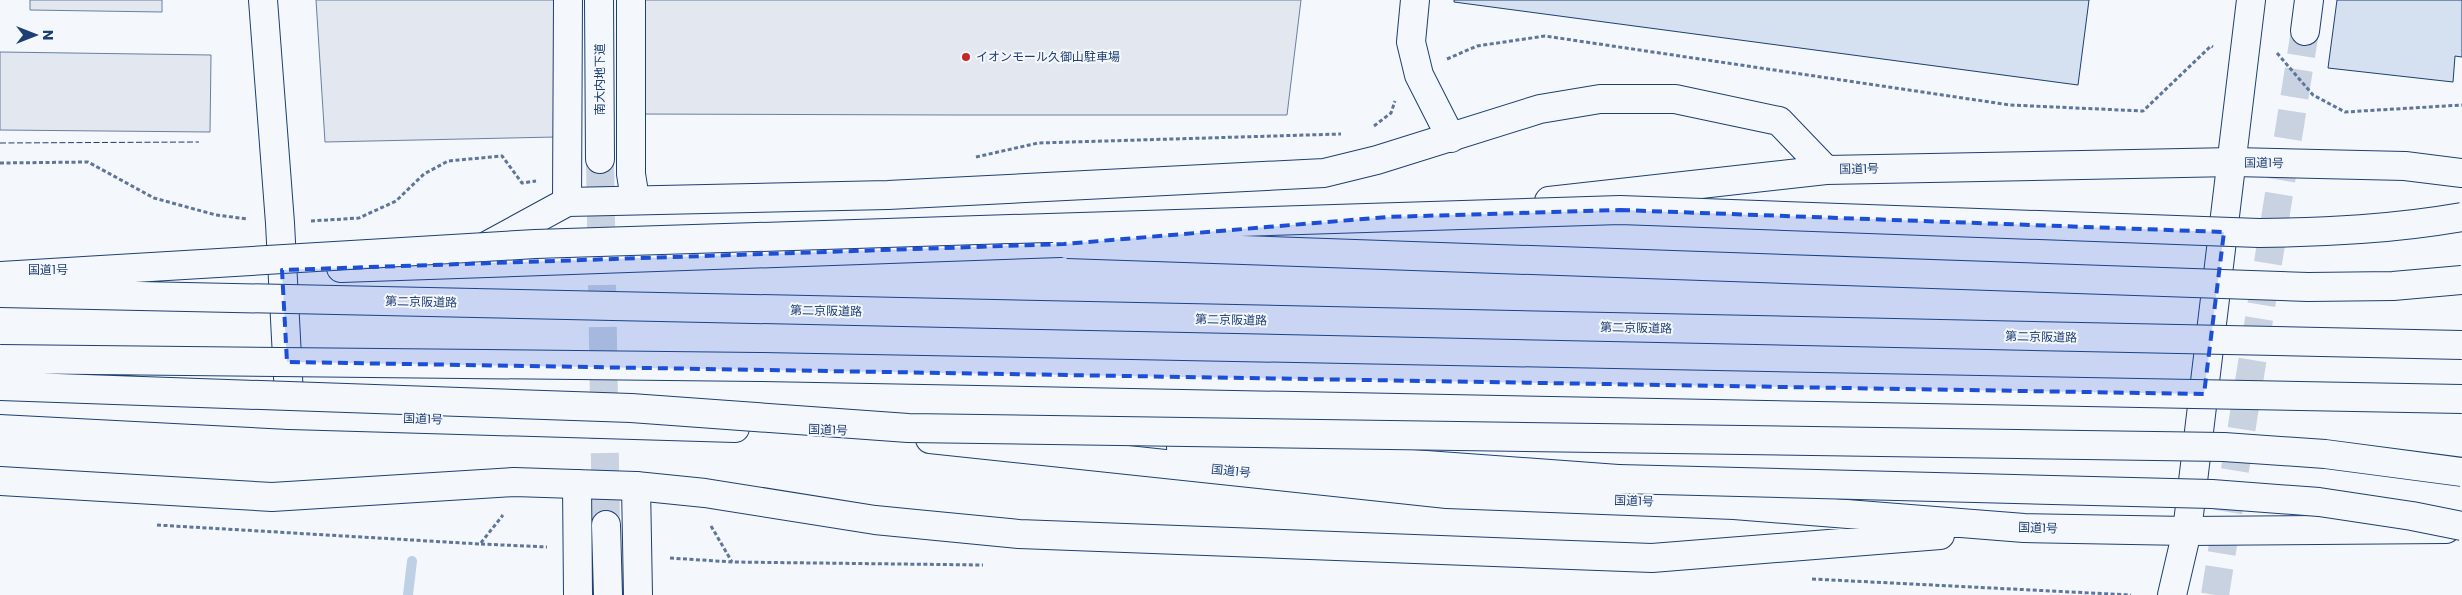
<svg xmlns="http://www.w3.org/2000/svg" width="2462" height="595" viewBox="0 0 2462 595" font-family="Poppins,'Noto Sans JP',sans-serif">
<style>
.parking{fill:#e3e8f0;stroke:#687fa3}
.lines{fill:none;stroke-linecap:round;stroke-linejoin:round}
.stream{stroke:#bed0e5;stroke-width:10}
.building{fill:#d5e0f0;stroke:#1d3f73}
.minor-tunnel{stroke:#c9d2e0;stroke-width:28;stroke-dasharray:28 14;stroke-linecap:butt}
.minor-casing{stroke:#1d3f73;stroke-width:30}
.highway-casing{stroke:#1d3f73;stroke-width:30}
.path{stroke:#5e769c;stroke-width:3;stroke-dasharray:4 2.5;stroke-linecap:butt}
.minor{stroke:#f4f7fb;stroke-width:28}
.highway{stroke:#f4f7fb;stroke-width:28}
.highway-bridge-casing{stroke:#1d3f73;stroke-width:30;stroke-linecap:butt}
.highway-bridge{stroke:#f4f7fb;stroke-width:28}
.fence{stroke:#1d3f73;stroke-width:1;stroke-dasharray:6 2.5;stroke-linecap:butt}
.marked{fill:#1d4ed8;fill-opacity:0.2;stroke:#1d4ed8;stroke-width:4;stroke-dasharray:10 6;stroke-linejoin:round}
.poi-dot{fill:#c62828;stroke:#f4f7fb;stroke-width:2}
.labels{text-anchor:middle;stroke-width:4;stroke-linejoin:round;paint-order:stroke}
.poi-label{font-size:12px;fill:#1d3f73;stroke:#f4f7fb;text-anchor:start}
.street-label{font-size:12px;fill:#1d3f73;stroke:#f4f7fb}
</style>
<rect width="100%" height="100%" fill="#f4f7fb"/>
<path class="parking" d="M 30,0 L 162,0 L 162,12 L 30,10 Z
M 316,0 L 561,0 L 556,137 L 325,142 Z
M 638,0 L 1301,0 L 1287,115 L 954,115 L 638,114 Z
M 0,52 L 211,55 L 210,132 L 0,130 Z"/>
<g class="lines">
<path class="stream" d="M 408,595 L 412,561"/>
</g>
<path class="building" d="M 1454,0 L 2089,0 L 2078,85 L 1454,2 Z
M 2337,0 L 2462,0 L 2462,57 L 2455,56 L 2453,82 L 2328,68 Z"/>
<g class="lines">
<path class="minor-tunnel" d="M 600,159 L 606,525
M 2215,595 L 2305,31"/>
<g class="minor-casing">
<path id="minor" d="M 263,0 L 280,223 L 290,415
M 599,0 L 600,159
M 631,0 L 631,174 L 635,199
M 1415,0 L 1411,42 L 1419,75 L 1451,138
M 2305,31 L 2309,0
M 567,202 L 568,0
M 577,484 L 578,595
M 636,486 L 638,595
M 606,525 L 608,595
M 2172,595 L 2187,531 L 2251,0"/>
</g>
<g class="highway-casing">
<path id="highway" d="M 1549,201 L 1826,170 L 2233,162 L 2405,166 L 2462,173
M 479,250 L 567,202 L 888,195 L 1324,173 L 1377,160 L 1540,109 L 1600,99 L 1675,99 L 1779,121 L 1826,170
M 341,268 L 1090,242
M 0,400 L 290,415 L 735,428
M 930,439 L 1447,494 L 1734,505 L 2024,528 L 2187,531 L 2446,529
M 1181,447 L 1618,479
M 0,481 L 272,497 L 514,482 L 636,486 L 705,493 L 875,520 L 1019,534 L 1652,558 L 1940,535"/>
</g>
<path class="path" d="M 2277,53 L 2313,95 L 2345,112 L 2462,105
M 1447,59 L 1477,46 L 1545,36 L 2010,105 L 2143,111 L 2211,46 L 2213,47
M 1374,126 L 1391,113 L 1395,101
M 976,157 L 1038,143 L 1341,134
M 0,163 L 88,162 L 154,198 L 216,215 L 248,219
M 311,221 L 359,218 L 396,201 L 424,174 L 448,161 L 502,156 L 522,183 L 536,181
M 157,525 L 480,544 L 503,515
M 711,526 L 732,562
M 481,544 L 547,547
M 670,558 L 732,562 L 983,565
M 1812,579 L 2131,595"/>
<use href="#minor" class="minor"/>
<use href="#highway" class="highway"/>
<g class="highway-bridge-casing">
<path id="highway-bridge" d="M 1067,244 L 2308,287 L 2393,286 L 2462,280
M 0,276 L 535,244 L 1620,210 L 2259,233 C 2328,232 2393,229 2462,217
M 0,293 L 2462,345
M 0,359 L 759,367 L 2462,399
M 0,386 L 631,408 L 908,428 L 2224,447 L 2325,454 L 2462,472
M 1618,479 L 2212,494 L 2319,502 L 2412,516 L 2462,526"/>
</g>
<use href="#highway-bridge" class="highway-bridge"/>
<path class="fence" d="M 0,143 L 199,142"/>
</g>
<path class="marked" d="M 1620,210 L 2224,232 L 2204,394 L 287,362 L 282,270 L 1064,244 L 1387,217 Z"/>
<circle class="poi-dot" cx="966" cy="57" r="5"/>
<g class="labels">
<g class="poi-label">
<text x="976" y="61">イオンモール久御山駐車場</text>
</g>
<g class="street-label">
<text transform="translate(600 79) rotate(-90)" y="4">南大内地下道</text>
<text transform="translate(2264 163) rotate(1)" y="4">国道1号</text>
<text transform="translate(1859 169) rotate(-1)" y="4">国道1号</text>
<text x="48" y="274">国道1号</text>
<text transform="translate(421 302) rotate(1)" y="4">第二京阪道路</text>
<text transform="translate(826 311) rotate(1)" y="4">第二京阪道路</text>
<text transform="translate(1231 320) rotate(1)" y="4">第二京阪道路</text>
<text transform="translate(1636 328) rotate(1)" y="4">第二京阪道路</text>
<text transform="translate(2041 337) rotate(1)" y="4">第二京阪道路</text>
<text transform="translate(423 419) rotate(2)" y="4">国道1号</text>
<text transform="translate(828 430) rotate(2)" y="4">国道1号</text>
<text transform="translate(1231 471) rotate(6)" y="4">国道1号</text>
<text transform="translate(1634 501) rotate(2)" y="4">国道1号</text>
<text transform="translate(2038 528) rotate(2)" y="4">国道1号</text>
</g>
</g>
<g transform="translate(35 35) rotate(90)" stroke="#f4f7fb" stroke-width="4" paint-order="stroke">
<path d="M0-4L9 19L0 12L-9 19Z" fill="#1d3f73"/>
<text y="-8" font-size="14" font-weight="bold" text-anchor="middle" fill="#1d3f73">N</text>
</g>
</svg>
